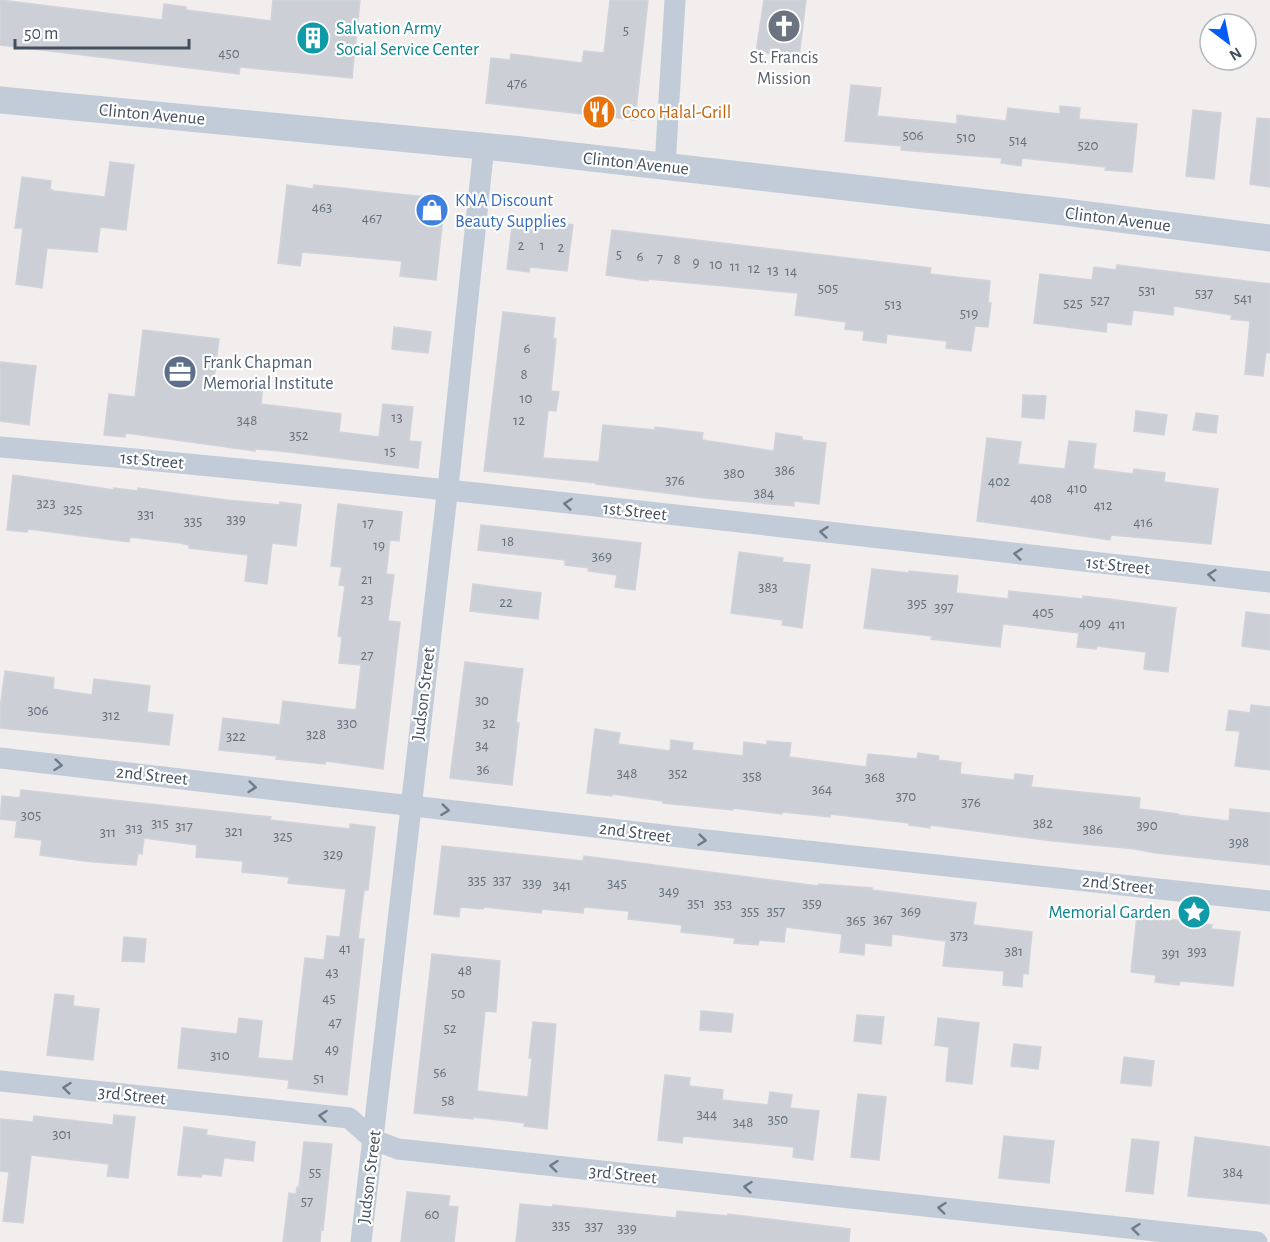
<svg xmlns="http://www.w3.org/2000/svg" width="1270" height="1242" viewBox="0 0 1270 1242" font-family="'Alegreya Sans',sans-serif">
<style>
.building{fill:#cccfd6;stroke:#d1d3da;stroke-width:1.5}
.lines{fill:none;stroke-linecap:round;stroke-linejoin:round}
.minor{stroke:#c2ccd8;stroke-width:21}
.tertiary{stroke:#c2ccd8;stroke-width:27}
.oneway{stroke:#707b89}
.labels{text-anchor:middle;stroke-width:4.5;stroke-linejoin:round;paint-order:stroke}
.number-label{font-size:15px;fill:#666f7c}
.culture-label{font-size:18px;fill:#0d838f;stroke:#fff;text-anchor:start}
.worship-label{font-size:18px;fill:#5b616d;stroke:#fff}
.food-label{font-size:18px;fill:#c56008;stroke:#fff;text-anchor:start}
.street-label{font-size:18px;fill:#444f5e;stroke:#fff}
.shop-label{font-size:18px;fill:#366cbe;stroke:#fff;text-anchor:start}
.service-label{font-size:18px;fill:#4e5e75;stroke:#fff;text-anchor:start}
</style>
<rect width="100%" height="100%" fill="#f1eeed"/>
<path class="building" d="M 0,0 L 162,20 L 164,4 L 186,7 L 186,10 L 271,21 L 273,0 L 360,0 L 352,78 L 240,67 L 239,74 L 0,45 Z
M 610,0 L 648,0 L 635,120 L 486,103 L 491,58 L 510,60 L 511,54 L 582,63 L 584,51 L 604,53 Z
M 764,0 L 806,0 L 799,57 L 756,52 Z
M 851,85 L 881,88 L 877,116 L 957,124 L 957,115 L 1006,121 L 1008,108 L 1060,114 L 1060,106 L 1080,108 L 1079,119 L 1137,124 L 1132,172 L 1105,170 L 1106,167 L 1022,158 L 1021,166 L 1001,163 L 1002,158 L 901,150 L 902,146 L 845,141 Z
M 1193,110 L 1221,113 L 1214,179 L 1186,176 Z
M 1257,118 L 1270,119 L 1270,187 L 1250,184 Z
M 110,162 L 134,165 L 126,230 L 100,227 L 97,252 L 47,248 L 42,288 L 16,284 L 23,228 L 15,228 L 22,177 L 51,181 L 50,189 L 54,191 L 105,197 Z
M 287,185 L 313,189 L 314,185 L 445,199 L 436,280 L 400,276 L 402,261 L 302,252 L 300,266 L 278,263 Z
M 513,218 L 573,225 L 567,271 L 530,267 L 529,272 L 507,269 Z
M 612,230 L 931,268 L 930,274 L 990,281 L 988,303 L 991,303 L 988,327 L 975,326 L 971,351 L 946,348 L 947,341 L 887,334 L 886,343 L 863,340 L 864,331 L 845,329 L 846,322 L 795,315 L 798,293 L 648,279 L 648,281 L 606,275 Z
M 1117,265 L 1270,284 L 1270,353 L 1266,352 L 1263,376 L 1245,374 L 1250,321 L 1231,319 L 1232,315 L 1174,306 L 1173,315 L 1133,310 L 1131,325 L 1107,322 L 1106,332 L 1034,323 L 1040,274 L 1092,280 L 1094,267 L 1116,270 Z
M 503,312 L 555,318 L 553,338 L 556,339 L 551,391 L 559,392 L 556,411 L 548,410 L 543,458 L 599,462 L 603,425 L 655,430 L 655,427 L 703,433 L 702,440 L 774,451 L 776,433 L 802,437 L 802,440 L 826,443 L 819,504 L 794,501 L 794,506 L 705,498 L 596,484 L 596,483 L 484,471 Z
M 394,327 L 431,332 L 428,353 L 392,349 Z
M 143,330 L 219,339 L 214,379 L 263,385 L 261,404 L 341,414 L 339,432 L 379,437 L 383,404 L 413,407 L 409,441 L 421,442 L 418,468 L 280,451 L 255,449 L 255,451 L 126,433 L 125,437 L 104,435 L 109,394 L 135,397 Z
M 0,362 L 36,366 L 29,425 L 0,421 Z
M 1023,395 L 1046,396 L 1044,419 L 1022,417 Z
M 1136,411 L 1167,415 L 1164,435 L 1134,431 Z
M 1196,413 L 1218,416 L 1216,433 L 1193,430 Z
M 987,438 L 1021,442 L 1018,464 L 1065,469 L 1069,441 L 1096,444 L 1093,469 L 1133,474 L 1134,469 L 1165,473 L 1164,482 L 1218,489 L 1211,544 L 1111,535 L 1110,540 L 977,521 Z
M 13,475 L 114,490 L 114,488 L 138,491 L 138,488 L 226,500 L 280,505 L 280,502 L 301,505 L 296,546 L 272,543 L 267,584 L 245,581 L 248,555 L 189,548 L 189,545 L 180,543 L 130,537 L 129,542 L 28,529 L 27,532 L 7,530 Z
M 338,504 L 402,512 L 399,541 L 390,540 L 386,574 L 394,575 L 388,621 L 400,622 L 383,769 L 326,761 L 325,764 L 296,761 L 276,759 L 277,756 L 219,750 L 223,718 L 280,725 L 283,701 L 356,710 L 361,665 L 339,663 L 342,637 L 338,636 L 345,586 L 339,585 L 342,567 L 331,566 Z
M 481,525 L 641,543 L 635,590 L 615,587 L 617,575 L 588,571 L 589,568 L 565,565 L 565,560 L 478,550 Z
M 739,552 L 783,558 L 782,562 L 810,565 L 802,628 L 782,625 L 783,620 L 731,613 Z
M 872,569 L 909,573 L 909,571 L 958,576 L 956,593 L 1008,599 L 1009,591 L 1083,599 L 1083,596 L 1109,599 L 1176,608 L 1168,672 L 1144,669 L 1146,652 L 1097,646 L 1096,649 L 1077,647 L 1079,633 L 1003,624 L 1000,647 L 931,639 L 932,636 L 864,628 Z
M 473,584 L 541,593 L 538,619 L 470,611 Z
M 1246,612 L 1270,615 L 1270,650 L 1242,646 Z
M 465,662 L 523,669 L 516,723 L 519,723 L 512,785 L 450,778 Z
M 5,671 L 54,678 L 53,689 L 92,695 L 94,679 L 150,686 L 147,712 L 173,715 L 169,745 L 0,728 L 0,709 Z
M 1251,705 L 1270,707 L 1270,770 L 1235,766 L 1240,731 L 1226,730 L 1229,710 L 1250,713 Z
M 595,729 L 620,733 L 618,744 L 670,751 L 671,740 L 693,743 L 692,750 L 743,756 L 744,742 L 767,745 L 767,741 L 791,743 L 789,757 L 866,767 L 868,754 L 917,759 L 918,753 L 939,756 L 938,760 L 961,763 L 960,774 L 1014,780 L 1015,774 L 1033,776 L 1031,787 L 1140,798 L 1139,809 L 1178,814 L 1178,815 L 1229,821 L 1230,809 L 1270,813 L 1270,865 L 1156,853 L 1135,849 L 1053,841 L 930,825 L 930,828 L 909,825 L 909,823 L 830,814 L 830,817 L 783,812 L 782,814 L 733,808 L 733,810 L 663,803 L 663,801 L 612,794 L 612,796 L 587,793 Z
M 21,790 L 271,817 L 270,820 L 350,829 L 350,824 L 375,827 L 368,890 L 364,890 L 358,939 L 364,939 L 347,1095 L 288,1088 L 289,1080 L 178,1068 L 182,1028 L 237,1034 L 239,1018 L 262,1021 L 258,1058 L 293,1061 L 305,958 L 324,960 L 327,936 L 340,937 L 346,889 L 288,883 L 289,877 L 242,872 L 243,861 L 196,857 L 197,845 L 144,838 L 142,854 L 138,853 L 136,865 L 93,862 L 40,855 L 42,840 L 15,837 L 17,821 L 0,819 L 2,796 L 20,798 Z
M 442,846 L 583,861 L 584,856 L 818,886 L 819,884 L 872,888 L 872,890 L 976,903 L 973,925 L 1032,932 L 1028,974 L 1023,973 L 1022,987 L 1003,985 L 1004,971 L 943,966 L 946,941 L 892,934 L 891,946 L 865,943 L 864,955 L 840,952 L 842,934 L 786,927 L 784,942 L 759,940 L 758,945 L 734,943 L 735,938 L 681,932 L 682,925 L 628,919 L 629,911 L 584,907 L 583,913 L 542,909 L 541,913 L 484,907 L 483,909 L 460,907 L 459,917 L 434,914 Z
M 1137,915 L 1212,925 L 1211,929 L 1240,932 L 1233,986 L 1180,981 L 1179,985 L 1155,982 L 1156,975 L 1131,972 Z
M 124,937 L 146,939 L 144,962 L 122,961 Z
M 432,954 L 500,961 L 496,1012 L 485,1011 L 477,1091 L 528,1097 L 532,1058 L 529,1058 L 533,1022 L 556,1024 L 547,1129 L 524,1126 L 525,1123 L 473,1117 L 473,1119 L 414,1113 Z
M 55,994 L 74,996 L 73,1006 L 99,1009 L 93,1060 L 47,1055 Z
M 701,1011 L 733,1014 L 731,1032 L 700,1030 Z
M 857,1015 L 884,1017 L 881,1044 L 854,1041 Z
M 938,1018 L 979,1023 L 972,1084 L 946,1081 L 949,1047 L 935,1045 Z
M 1014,1044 L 1041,1047 L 1038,1069 L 1011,1066 Z
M 1124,1057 L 1154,1061 L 1151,1086 L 1121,1083 Z
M 665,1075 L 690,1078 L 689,1086 L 723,1090 L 722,1100 L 768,1105 L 770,1092 L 792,1095 L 790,1108 L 819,1111 L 813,1160 L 793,1157 L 794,1147 L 683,1136 L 682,1143 L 658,1140 Z
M 858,1094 L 886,1097 L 879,1160 L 851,1157 Z
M 114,1115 L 135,1117 L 128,1178 L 107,1176 L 109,1164 L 31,1155 L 23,1223 L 3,1221 L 9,1172 L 0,1171 L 0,1119 L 33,1122 L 34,1116 L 113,1125 Z
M 184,1127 L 207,1130 L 206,1135 L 255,1142 L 253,1161 L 224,1158 L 221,1176 L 202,1174 L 201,1177 L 178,1175 Z
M 1004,1136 L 1054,1141 L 1049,1183 L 999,1178 Z
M 1195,1137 L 1270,1147 L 1270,1204 L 1188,1196 Z
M 1132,1139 L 1159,1142 L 1153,1194 L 1126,1191 Z
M 304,1142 L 332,1144 L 323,1230 L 321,1229 L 320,1242 L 283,1242 L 289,1193 L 296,1194 L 297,1187 L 299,1187 Z
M 407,1192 L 450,1196 L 448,1206 L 458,1207 L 454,1242 L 401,1242 Z
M 520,1204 L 552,1207 L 553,1205 L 676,1218 L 677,1211 L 728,1216 L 728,1214 L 850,1229 L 849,1242 L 516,1242 Z"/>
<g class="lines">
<path class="minor" d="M 665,166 L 675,0
M 0,447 C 424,483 847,535 1270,582
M 0,758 L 697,839 L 1270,901
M 0,1081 L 349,1118 L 374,1140 L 398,1149 L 1257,1242
M 361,1242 L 450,469 L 484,146"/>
<path class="tertiary" d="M 0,100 L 513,149 L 1065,212 L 1270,238"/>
</g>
<defs><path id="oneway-chevron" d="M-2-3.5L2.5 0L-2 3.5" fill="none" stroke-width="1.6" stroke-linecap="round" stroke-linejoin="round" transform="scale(1.5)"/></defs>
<g class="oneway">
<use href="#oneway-chevron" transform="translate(568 504) rotate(-174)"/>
<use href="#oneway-chevron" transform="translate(824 532) rotate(-174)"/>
<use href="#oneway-chevron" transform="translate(1018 554) rotate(-174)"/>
<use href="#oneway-chevron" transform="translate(1212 575) rotate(-174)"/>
<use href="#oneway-chevron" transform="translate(58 765) rotate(6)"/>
<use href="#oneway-chevron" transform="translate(252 787) rotate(6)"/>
<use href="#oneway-chevron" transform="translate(445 810) rotate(7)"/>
<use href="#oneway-chevron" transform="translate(702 840) rotate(6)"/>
<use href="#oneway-chevron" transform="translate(67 1088) rotate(-174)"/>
<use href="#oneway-chevron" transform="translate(323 1116) rotate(-174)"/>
<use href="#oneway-chevron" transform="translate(554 1166) rotate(-174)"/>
<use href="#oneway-chevron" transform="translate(748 1187) rotate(-174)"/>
<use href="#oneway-chevron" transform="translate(942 1208) rotate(-174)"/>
<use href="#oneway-chevron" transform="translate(1136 1229) rotate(-174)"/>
</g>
<defs>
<g id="church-disc" transform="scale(1.725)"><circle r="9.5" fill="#6b7280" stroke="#fff"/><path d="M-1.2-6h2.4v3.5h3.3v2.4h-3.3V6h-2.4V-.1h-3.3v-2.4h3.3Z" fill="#fff"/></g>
<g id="building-disc" transform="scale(1.725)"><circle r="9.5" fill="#0f9aa8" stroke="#fff"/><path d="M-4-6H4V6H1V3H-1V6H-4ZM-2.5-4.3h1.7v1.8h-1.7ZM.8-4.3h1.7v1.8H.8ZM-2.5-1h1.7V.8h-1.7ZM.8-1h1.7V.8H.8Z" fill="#fff"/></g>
<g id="restaurant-disc" transform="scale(1.725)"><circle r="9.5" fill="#e8710a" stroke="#fff"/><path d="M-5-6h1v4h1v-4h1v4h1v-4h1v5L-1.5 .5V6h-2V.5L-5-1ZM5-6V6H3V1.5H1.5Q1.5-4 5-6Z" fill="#fff"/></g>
<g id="shop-disc" transform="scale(1.725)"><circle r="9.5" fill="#3f7fe0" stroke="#fff"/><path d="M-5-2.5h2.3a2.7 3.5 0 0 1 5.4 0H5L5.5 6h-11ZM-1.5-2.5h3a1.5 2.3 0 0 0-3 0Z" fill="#fff"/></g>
<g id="office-disc" transform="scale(1.725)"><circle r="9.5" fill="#5c6f8a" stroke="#fff"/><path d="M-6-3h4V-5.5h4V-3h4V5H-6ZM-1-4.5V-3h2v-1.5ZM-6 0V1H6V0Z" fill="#fff"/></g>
<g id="sight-disc" transform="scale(1.725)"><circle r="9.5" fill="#0f9aa8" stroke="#fff"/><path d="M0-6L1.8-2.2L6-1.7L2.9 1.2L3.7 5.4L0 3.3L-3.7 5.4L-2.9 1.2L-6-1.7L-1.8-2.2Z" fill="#fff"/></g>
</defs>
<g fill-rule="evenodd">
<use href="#church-disc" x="784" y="26"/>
<use href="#building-disc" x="313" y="38"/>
<use href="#restaurant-disc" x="599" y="112"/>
<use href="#shop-disc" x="432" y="210"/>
<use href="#office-disc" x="180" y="372"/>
<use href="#sight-disc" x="1194" y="912"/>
</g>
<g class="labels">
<g class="number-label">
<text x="626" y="35">5</text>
<text x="229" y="58">450</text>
<text x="517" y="88">476</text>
<text x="913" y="140">506</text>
<text x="966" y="142">510</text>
<text x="1018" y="145">514</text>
<text x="1088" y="150">520</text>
<text x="322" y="212">463</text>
<text x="372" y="223">467</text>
<text x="521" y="250">2</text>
<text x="542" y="250">1</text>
<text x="561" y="252">2</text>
<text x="619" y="259">5</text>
<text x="640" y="261">6</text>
<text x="660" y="263">7</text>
<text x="677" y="264">8</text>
<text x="696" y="267">9</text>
<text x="716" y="269">10</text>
<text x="735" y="271">11</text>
<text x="754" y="273">12</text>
<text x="773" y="275">13</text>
<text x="791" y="276">14</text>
<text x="828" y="293">505</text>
<text x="1147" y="295">531</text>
<text x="1204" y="298">537</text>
<text x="1243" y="303">541</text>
<text x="1100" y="305">527</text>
<text x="1073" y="308">525</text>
<text x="893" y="309">513</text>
<text x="969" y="318">519</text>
<text x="527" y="353">6</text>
<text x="524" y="379">8</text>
<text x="526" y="403">10</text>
<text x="397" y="422">13</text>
<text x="247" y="425">348</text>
<text x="519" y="425">12</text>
<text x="299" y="440">352</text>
<text x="390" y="456">15</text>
<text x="785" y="475">386</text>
<text x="734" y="478">380</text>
<text x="675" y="485">376</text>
<text x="999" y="486">402</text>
<text x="1077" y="493">410</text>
<text x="764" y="498">384</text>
<text x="1041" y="503">408</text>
<text x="46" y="508">323</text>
<text x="1103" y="510">412</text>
<text x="73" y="514">325</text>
<text x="146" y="519">331</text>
<text x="236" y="524">339</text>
<text x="193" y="526">335</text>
<text x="1143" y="527">416</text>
<text x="368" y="528">17</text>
<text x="508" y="546">18</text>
<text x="379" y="550">19</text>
<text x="602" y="561">369</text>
<text x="367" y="584">21</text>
<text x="768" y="592">383</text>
<text x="367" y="604">23</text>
<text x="506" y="607">22</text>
<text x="917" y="608">395</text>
<text x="944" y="612">397</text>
<text x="1043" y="617">405</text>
<text x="1090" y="628">409</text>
<text x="1117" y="629">411</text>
<text x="367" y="660">27</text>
<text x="482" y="705">30</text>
<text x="38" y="715">306</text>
<text x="111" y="720">312</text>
<text x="347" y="728">330</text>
<text x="489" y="728">32</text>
<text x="316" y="739">328</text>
<text x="236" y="741">322</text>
<text x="482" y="750">34</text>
<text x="483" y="774">36</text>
<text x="627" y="778">348</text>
<text x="678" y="778">352</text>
<text x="752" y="781">358</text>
<text x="875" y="782">368</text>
<text x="822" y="794">364</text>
<text x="906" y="801">370</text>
<text x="971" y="807">376</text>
<text x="31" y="820">305</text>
<text x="160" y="828">315</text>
<text x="1043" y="828">382</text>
<text x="1147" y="830">390</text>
<text x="184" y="831">317</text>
<text x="134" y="833">313</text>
<text x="1093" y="834">386</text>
<text x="234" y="836">321</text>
<text x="108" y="837">311</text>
<text x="283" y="841">325</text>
<text x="1239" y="847">398</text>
<text x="333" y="859">329</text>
<text x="477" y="885">335</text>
<text x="502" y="885">337</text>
<text x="532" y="888">339</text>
<text x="617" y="888">345</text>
<text x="562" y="890">341</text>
<text x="669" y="896">349</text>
<text x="696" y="908">351</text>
<text x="812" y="908">359</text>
<text x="723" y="909">353</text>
<text x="750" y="916">355</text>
<text x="776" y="916">357</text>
<text x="911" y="916">369</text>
<text x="883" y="924">367</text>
<text x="856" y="925">365</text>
<text x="959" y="940">373</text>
<text x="345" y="953">41</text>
<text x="1014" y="956">381</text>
<text x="1197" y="956">393</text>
<text x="1171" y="958">391</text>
<text x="465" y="975">48</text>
<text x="332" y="977">43</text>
<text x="458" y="998">50</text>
<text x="329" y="1003">45</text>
<text x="335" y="1027">47</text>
<text x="450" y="1033">52</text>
<text x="332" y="1054">49</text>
<text x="220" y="1060">310</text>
<text x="440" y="1077">56</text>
<text x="319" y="1083">51</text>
<text x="448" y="1105">58</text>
<text x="707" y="1119">344</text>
<text x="778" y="1124">350</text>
<text x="743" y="1127">348</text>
<text x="62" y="1139">301</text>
<text x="315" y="1177">55</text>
<text x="1233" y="1177">384</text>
<text x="307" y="1206">57</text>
<text x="432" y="1219">60</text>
<text x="561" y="1230">335</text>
<text x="594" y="1231">337</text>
<text x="627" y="1233">339</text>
</g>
<g class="culture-label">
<text x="336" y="34">Salvation Army<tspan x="336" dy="21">Social Service Center</tspan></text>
<text x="1171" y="918" text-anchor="end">Memorial Garden</text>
</g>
<g class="worship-label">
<text x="784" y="63">St. Francis<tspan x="784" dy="21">Mission</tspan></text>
</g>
<g class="food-label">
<text x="622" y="118">Coco Halal-Grill</text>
</g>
<g class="street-label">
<text transform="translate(152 114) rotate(5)" y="6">Clinton Avenue</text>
<text transform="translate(636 163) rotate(6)" y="6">Clinton Avenue</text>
<text transform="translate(1118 219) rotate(7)" y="6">Clinton Avenue</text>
<text transform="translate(152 460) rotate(5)" y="6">1st Street</text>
<text transform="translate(635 511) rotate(6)" y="6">1st Street</text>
<text transform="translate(1118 565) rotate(6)" y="6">1st Street</text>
<text transform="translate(423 694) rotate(-83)" y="6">Judson Street</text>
<text transform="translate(152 775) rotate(6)" y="6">2nd Street</text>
<text transform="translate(635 832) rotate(7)" y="6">2nd Street</text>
<text transform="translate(1118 884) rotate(6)" y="6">2nd Street</text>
<text transform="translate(132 1095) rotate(6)" y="6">3rd Street</text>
<text transform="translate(623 1174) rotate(6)" y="6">3rd Street</text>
<text transform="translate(369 1177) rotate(-83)" y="6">Judson Street</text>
</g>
<g class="shop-label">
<text x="455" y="206">KNA Discount<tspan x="455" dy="21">Beauty Supplies</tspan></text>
</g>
<g class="service-label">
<text x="203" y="368">Frank Chapman<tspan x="203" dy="21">Memorial Institute</tspan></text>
</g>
</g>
<g transform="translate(1228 42) rotate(148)"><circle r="28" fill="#ffffff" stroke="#b4b9bf" stroke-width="1.5"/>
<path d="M0-4.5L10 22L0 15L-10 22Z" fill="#035af6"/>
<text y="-9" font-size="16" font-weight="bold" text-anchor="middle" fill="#444f5e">N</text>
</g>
<path d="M15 39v9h174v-9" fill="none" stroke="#444f5e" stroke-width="3"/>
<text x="24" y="39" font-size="18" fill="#444f5e" stroke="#ffffff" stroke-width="4.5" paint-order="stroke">50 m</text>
</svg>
